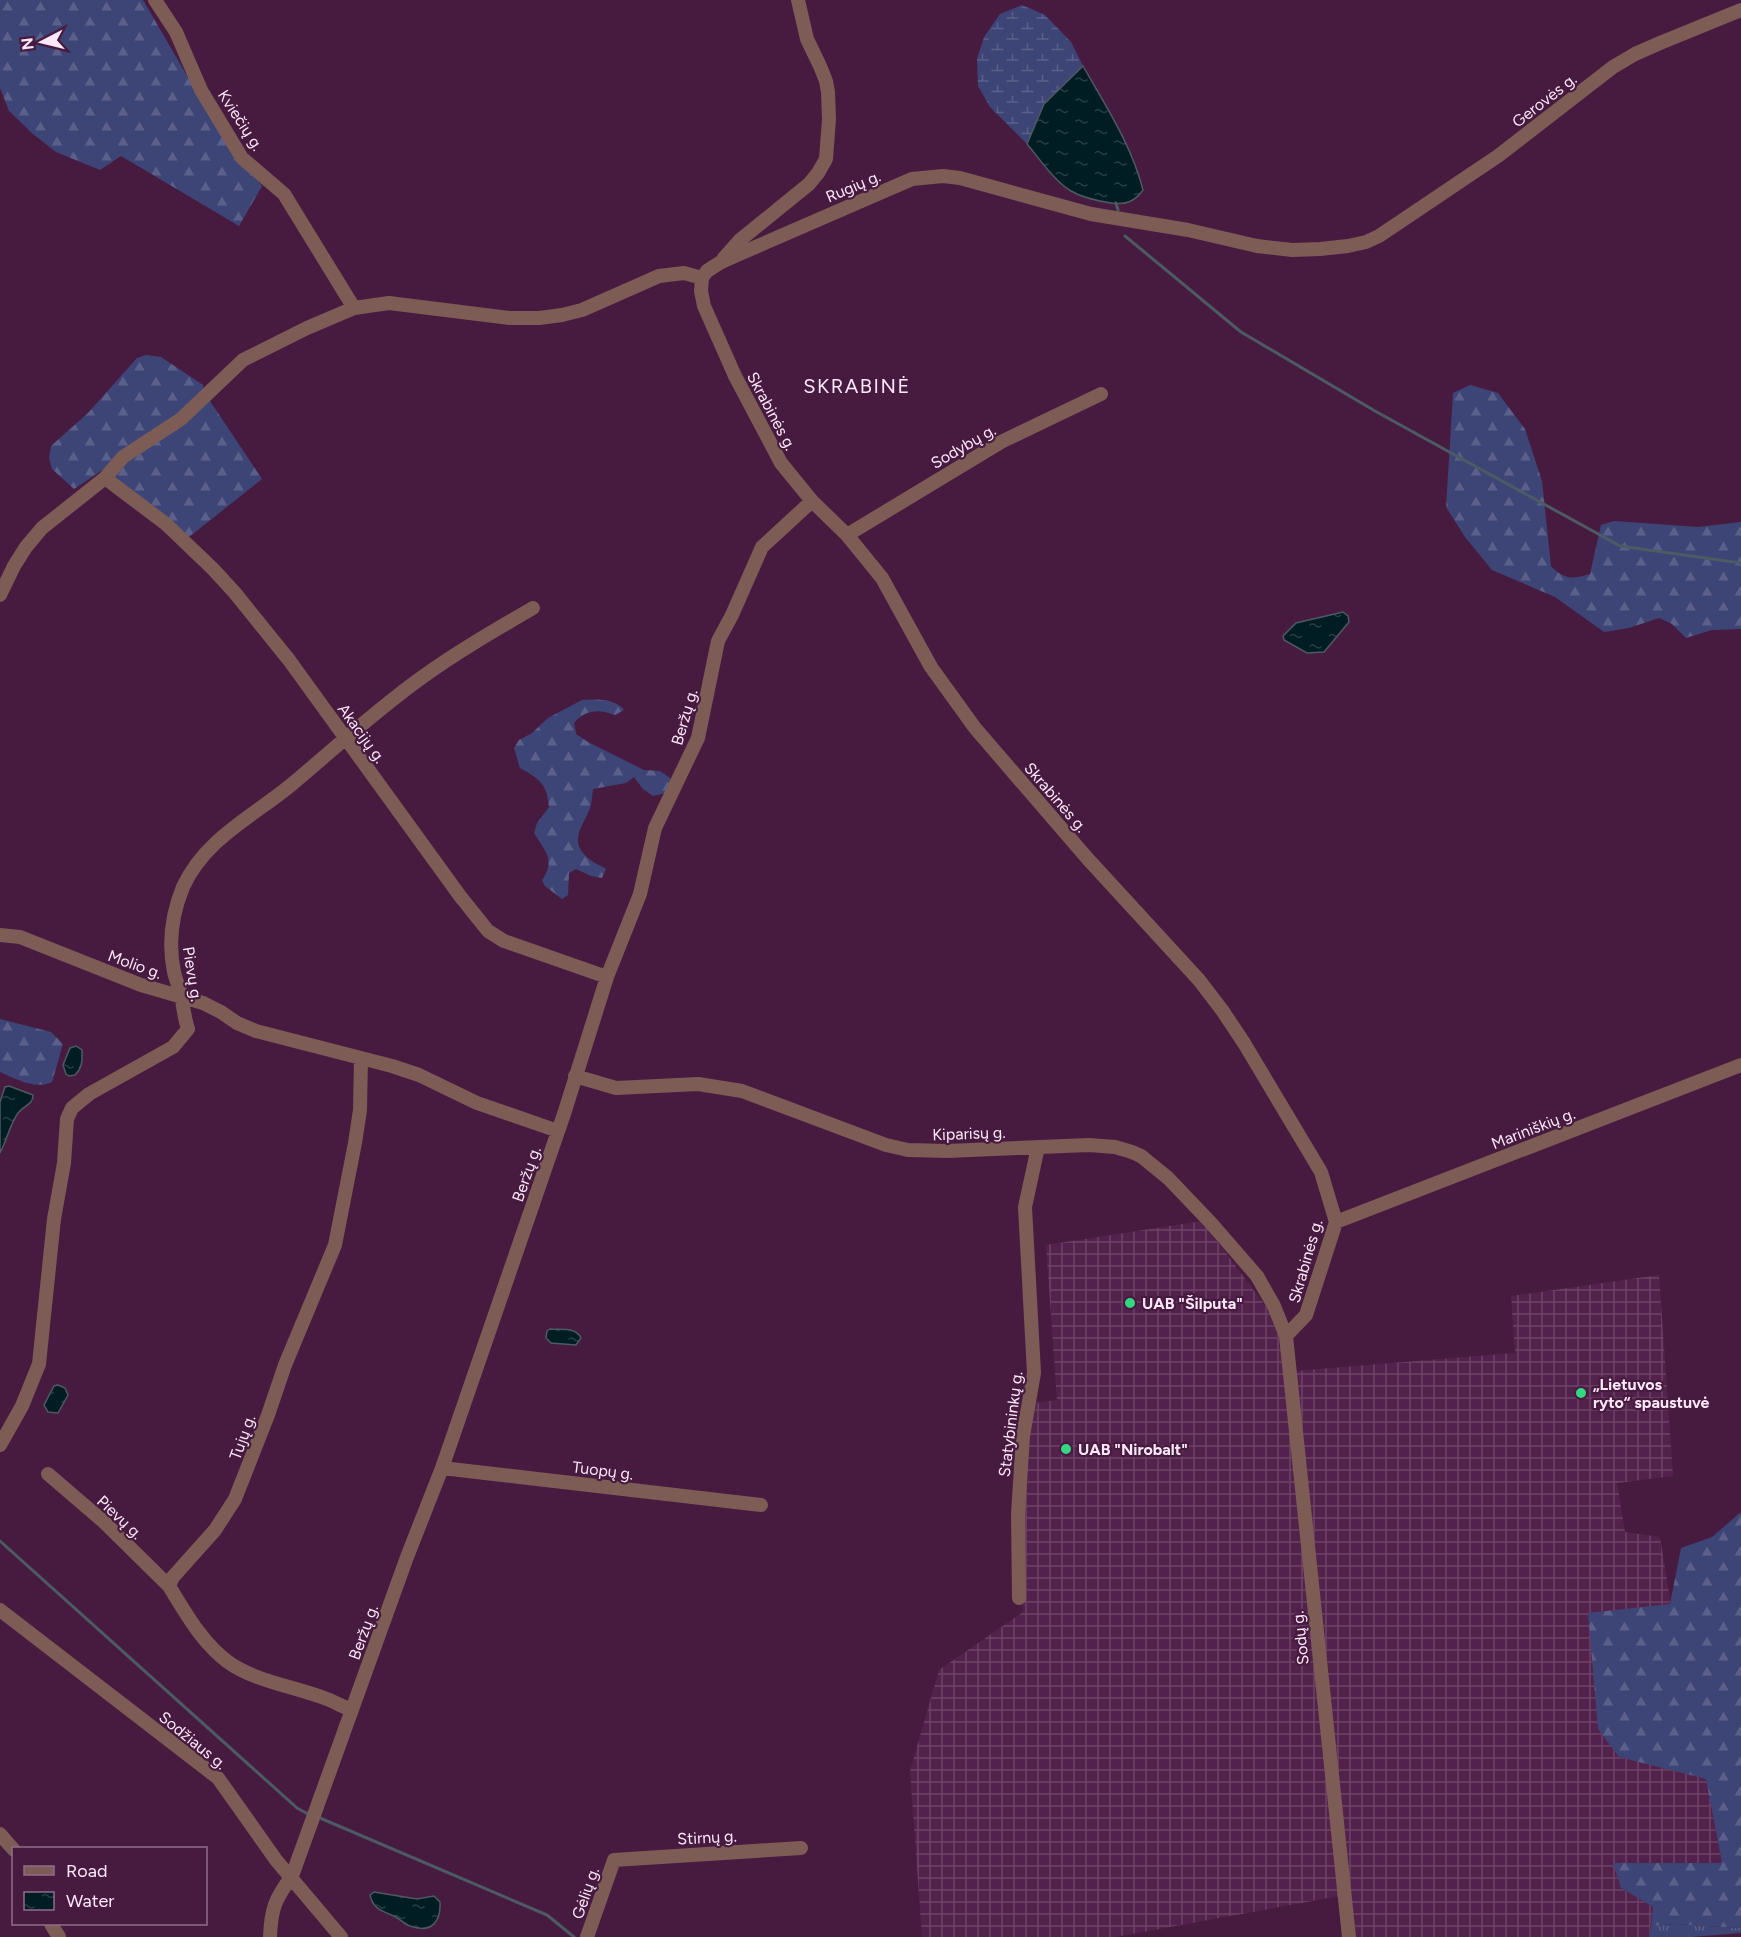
<svg xmlns="http://www.w3.org/2000/svg" width="1741" height="1937" viewBox="0 0 1741 1937" font-family="Figtree,sans-serif">
<style>
.industrial{fill:url(#industrial-grid)}
.grass{fill:url(#grass-tufts)}
.forest{fill:url(#forest-firs)}
.wetland{fill:url(#wetland-marsh)}
.water{fill:url(#water-ripples);stroke:#4c5a63;stroke-width:1.5}
.lines{fill:none;stroke-linecap:round;stroke-linejoin:round}
.stream{stroke:#4c5a63;stroke-width:3}
.minor{stroke:#7c5c55;stroke-width:14}
.poi-dot{fill:#34d881;stroke:#471b40;stroke-width:2}
.labels{text-anchor:middle;stroke-width:4.5;stroke-linejoin:round;paint-order:stroke}
.street-label{font-size:16px;fill:#fee7f8;stroke:#471b40}
.poi-label{font-size:16px;font-weight:bold;fill:#fee7f8;stroke:#471b40;text-anchor:start}
.quarter-label{font-size:20px;letter-spacing:1.5px;fill:#fee7f8;stroke:#471b40}
</style>
<defs>
<pattern id="industrial-grid" width="8" height="8" patternUnits="userSpaceOnUse" patternTransform="scale(1.5)"><rect width="8" height="8" fill="#53224c"/><path d="M0 4h8M4 0v8" fill="none" stroke="#6d4267"/></pattern>
<pattern id="grass-tufts" width="24" height="20" patternUnits="userSpaceOnUse" patternTransform="scale(1.5)"><rect width="24" height="20" fill="#3d4576"/><path d="M3 7l-1-3M5 7V3M7 7l1-3M15 17l-1-3M17 17v-4M19 17l1-3" fill="none" stroke="#5a608a"/></pattern>
<pattern id="forest-firs" width="22" height="20" patternUnits="userSpaceOnUse" patternTransform="scale(1.5)"><rect width="22" height="20" fill="#3d4576"/><path d="M5 1l3.5 6h-7zM16 11l3.5 6h-7z" fill="#5a608a"/></pattern>
<pattern id="wetland-marsh" width="20" height="14" patternUnits="userSpaceOnUse" patternTransform="scale(1.5)"><rect width="20" height="14" fill="#3d4576"/><path d="M1 5h8M5 5V1M11 12h8M15 12V8" fill="none" stroke="#5a608a"/></pattern>
<pattern id="water-ripples" width="26" height="14" patternUnits="userSpaceOnUse" patternTransform="scale(1.5)"><rect width="26" height="14" fill="#001d23"/><path d="M2 4q2-2 4 0t4 0M15 11q2-2 4 0t4 0" fill="none" stroke="#263e44"/></pattern>
</defs>
<rect width="100%" height="100%" fill="#471b40"/>
<path class="industrial" d="M 1202,1221 L 1279,1324 L 1340,1896 L 1115,1937 L 922,1937 L 910,1771 L 939,1670 L 1023,1612 L 1021,1513 L 1033,1403 L 1057,1400 L 1046,1245 Z
M 1659,1275 L 1673,1476 L 1617,1483 L 1625,1532 L 1660,1537 L 1671,1605 L 1619,1757 L 1706,1778 L 1722,1863 L 1621,1888 L 1653,1907 L 1649,1937 L 1354,1937 L 1293,1371 L 1515,1353 L 1511,1296 Z"/>
<path class="grass" d="M 1676,1924 L 1741,1928 L 1741,1933 L 1691,1937 L 1649,1937 L 1651,1926 Z"/>
<path class="forest" d="M 0,0 L 143,0 L 218,129 L 262,186 L 239,226 L 121,156 L 100,170 L 56,152 L 33,134 L 9,111 L 0,88 Z
M 146,355 L 161,357 L 203,385 L 204,392 L 262,479 L 189,537 L 104,469 L 74,489 L 52,469 L 49,458 L 51,446 L 88,413 L 137,358 Z
M 1470,385 L 1498,393 L 1525,429 L 1542,481 L 1551,566 C 1564,580 1573,579 1590,574 L 1601,525 L 1614,521 L 1698,527 L 1741,522 L 1741,629 L 1712,630 L 1686,638 L 1672,624 L 1659,618 L 1629,628 L 1604,632 L 1555,597 L 1492,570 L 1465,537 L 1446,507 L 1453,393 Z
M 582,700 C 595,699 615,698 624,710 L 615,715 C 599,709 586,709 574,723 L 576,734 L 588,742 L 644,770 L 660,771 L 670,778 L 671,785 L 665,793 L 653,796 L 643,789 L 634,777 L 626,783 L 593,789 C 592,795 592,802 590,808 C 585,823 568,840 586,856 C 591,862 600,865 606,869 L 602,878 L 591,876 L 576,869 L 569,873 L 568,895 L 562,899 L 545,886 L 542,880 C 556,860 545,851 534,833 L 537,823 L 549,807 C 547,783 539,779 520,768 L 514,748 L 519,740 L 532,733 L 548,718 Z
M 0,1019 L 51,1032 L 63,1044 L 52,1082 C 35,1090 16,1079 0,1072 Z
M 1741,1512 L 1741,1928 L 1676,1924 L 1651,1926 L 1653,1907 L 1621,1888 L 1613,1863 L 1722,1863 L 1706,1779 L 1619,1757 L 1598,1729 L 1588,1613 L 1670,1604 L 1681,1548 L 1712,1537 Z"/>
<path class="wetland" d="M 1022,5 L 1045,15 L 1071,42 L 1083,66 L 1044,104 L 1027,144 L 990,107 L 978,86 L 977,59 L 984,37 L 1000,14 Z"/>
<path class="water" d="M 1083,66 C 1105,105 1132,146 1143,190 C 1134,202 1126,205 1111,203 C 1098,201 1083,198 1071,191 C 1055,182 1039,158 1027,144 L 1044,104 Z
M 1343,612 L 1348,616 L 1349,622 L 1324,652 L 1307,653 L 1284,640 L 1283,636 L 1296,623 Z
M 76,1046 L 82,1050 C 82,1060 83,1067 75,1075 L 69,1076 L 66,1074 L 63,1065 L 70,1048 Z
M 9,1086 L 33,1095 C 33,1105 24,1105 18,1113 C 10,1124 7,1140 0,1153 L 0,1102 L 5,1087 Z
M 550,1329 C 562,1330 576,1327 581,1338 L 576,1345 L 551,1343 L 546,1338 L 547,1331 Z
M 58,1385 L 65,1388 L 68,1395 L 58,1413 L 48,1412 L 44,1405 L 54,1386 Z
M 374,1892 L 417,1899 L 434,1896 L 440,1902 C 441,1921 432,1934 410,1926 C 404,1924 400,1919 394,1916 C 382,1911 373,1909 370,1895 Z"/>
<g class="lines">
<path class="stream" d="M 1116,203 L 1118,210
M 1125,236 L 1241,332 L 1375,411 L 1620,546 L 1741,563
M 0,1541 L 297,1808 L 308,1814
M 320,1818 L 547,1915 L 574,1937"/>
<path class="minor" d="M 155,0 L 176,32 L 201,90 L 242,158 L 284,194 L 354,308
M 724,258 L 740,240 L 809,184 L 818,173 L 826,159 L 829,119 L 828,92 L 826,81 L 820,66 L 807,39 L 798,0
M 702,278 L 701,291 L 704,306 L 735,376 L 781,463 L 812,501 L 847,535 L 882,578 L 931,667 L 975,728 L 1087,858 L 1199,980 L 1222,1010 L 1244,1043 L 1321,1172 L 1336,1222 L 1306,1315 L 1286,1336
M 702,278 L 707,271 L 721,262 L 912,179 L 943,176 L 960,178 L 1091,214 L 1188,230 L 1257,246 L 1292,250 L 1320,249 L 1348,246 L 1366,242 L 1379,236 L 1498,156 L 1613,67 L 1635,54 L 1660,43 L 1741,10
M 105,478 L 166,524 L 213,569 L 235,593 L 289,660 L 460,896 L 488,931 L 504,941 L 607,977
M 847,535 L 1001,442 L 1101,394
M 0,595 L 14,566 L 26,547 L 42,528 L 105,478 L 123,457 L 181,419 L 243,360 L 307,328 L 354,308 L 389,303 L 510,318 L 539,318 L 562,315 L 582,310 L 659,276 L 684,273 L 702,278
M 0,935 L 20,937 L 141,985 L 203,1003 L 221,1012 L 237,1023 L 256,1031 L 392,1066 L 419,1075 L 477,1103 L 558,1131
M 575,1076 L 616,1088 L 698,1084 L 742,1091 L 886,1145 L 908,1150 L 947,1151 L 1089,1145 L 1115,1147 L 1132,1152 L 1141,1156 L 1168,1178 L 1211,1223 L 1257,1276 L 1274,1306 L 1286,1336 L 1349,1937
M 1336,1222 L 1741,1065
M 0,1445 L 22,1406 L 39,1364 L 54,1219 L 64,1163 L 67,1119 L 72,1108 L 89,1094 L 173,1047 L 188,1029 C 185,1019 183,1009 182,998 C 180,989 176,981 174,972 C 168,943 172,914 183,887 C 205,839 252,817 291,785 C 334,749 375,711 421,678 C 457,652 495,630 533,608
M 442,1468 L 761,1505
M 48,1474 L 104,1522 L 169,1586
M 1019,1598 L 1018,1514 L 1023,1436 L 1034,1373 L 1025,1207 L 1038,1147
M 0,1610 L 218,1778 L 276,1860 L 341,1937
M 352,1710 C 343,1707 335,1702 327,1699 C 296,1687 254,1681 228,1662 C 202,1643 185,1612 169,1586 L 173,1577 L 215,1530 L 235,1499 L 268,1415 L 285,1365 L 335,1245 L 355,1143 L 360,1110 L 361,1058
M 0,1834 L 14,1850
M 51,1924 L 59,1937
M 270,1937 C 271,1909 275,1899 292,1876 L 407,1557 L 442,1468 L 564,1114 L 607,977 L 640,894 L 655,828 L 698,738 L 718,641 L 732,615 L 762,547 L 812,501
M 587,1937 L 614,1860 L 801,1848"/>
</g>
<g class="poi-dot">
<circle cx="1130" cy="1303" r="6"/>
<circle cx="1581" cy="1393" r="6"/>
<circle cx="1066" cy="1449" r="6"/>
</g>
<g class="labels">
<g class="street-label">
<text transform="translate(1544 100) rotate(-38)" y="6">Gerovės g.</text>
<text transform="translate(241 120) rotate(57)" y="6">Kviečių g.</text>
<text transform="translate(853 186) rotate(-23)" y="6">Rugių g.</text>
<text transform="translate(772 411) rotate(62)" y="6">Skrabinės g.</text>
<text transform="translate(963 446) rotate(-30)" y="6">Sodybų g.</text>
<text transform="translate(684 717) rotate(-74)" y="6">Beržų g.</text>
<text transform="translate(362 733) rotate(54)" y="6">Akacijų g.</text>
<text transform="translate(1056 797) rotate(49)" y="6">Skrabinės g.</text>
<text transform="translate(135 964) rotate(20)" y="6">Molio g.</text>
<text transform="translate(193 974) rotate(81)" y="6">Pievų g.</text>
<text transform="translate(1533 1128) rotate(-21)" y="6">Mariniškių g.</text>
<text transform="translate(969 1133) rotate(-2)" y="6">Kiparisų g.</text>
<text transform="translate(526 1174) rotate(-71)" y="6">Beržų g.</text>
<text transform="translate(1305 1261) rotate(-74)" y="6">Skrabinės g.</text>
<text transform="translate(1010 1424) rotate(-83)" y="6">Statybininkų g.</text>
<text transform="translate(242 1437) rotate(-70)" y="6">Tujų g.</text>
<text transform="translate(603 1470) rotate(7)" y="6">Tuopų g.</text>
<text transform="translate(120 1517) rotate(43)" y="6">Pievų g.</text>
<text transform="translate(363 1632) rotate(-70)" y="6">Beržų g.</text>
<text transform="translate(1300 1638) rotate(-96)" y="6">Sodų g.</text>
<text transform="translate(193 1740) rotate(39)" y="6">Sodžiaus g.</text>
<text transform="translate(707 1837) rotate(-3)" y="6">Stirnų g.</text>
<text transform="translate(585 1893) rotate(-71)" y="6">Gėlių g.</text>
</g>
<g class="poi-label">
<text x="1142" y="1309">UAB "Šilputa"</text>
<text x="1593" y="1390">„Lietuvos<tspan x="1593" dy="18">ryto“ spaustuvė</tspan></text>
<text x="1078" y="1455">UAB "Nirobalt"</text>
</g>
<g class="quarter-label">
<text x="857" y="393">SKRABINĖ</text>
</g>
</g>
<rect x="12" y="1847" width="195" height="78" fill="#471b40" stroke="#906d8a" stroke-width="1.5"/>
<rect x="24" y="1866" width="30" height="9" fill="#7c5c55" stroke="#906d8a" stroke-width="1.5"/>
<text x="66" y="1877" font-size="18" fill="#fee7f8">Road</text>
<rect x="24" y="1892" width="30" height="18" fill="url(#water-ripples)" stroke="#906d8a" stroke-width="1.5"/>
<text x="66" y="1907" font-size="18" fill="#fee7f8">Water</text>
<g transform="translate(42 42) rotate(263)" stroke="#471b40" stroke-width="4.5" paint-order="stroke">
<path d="M0-4.5L10 22L0 15L-10 22Z" fill="#fee7f8"/>
<text y="-9" font-size="16" font-weight="bold" text-anchor="middle" fill="#fee7f8">N</text>
</g>
</svg>
